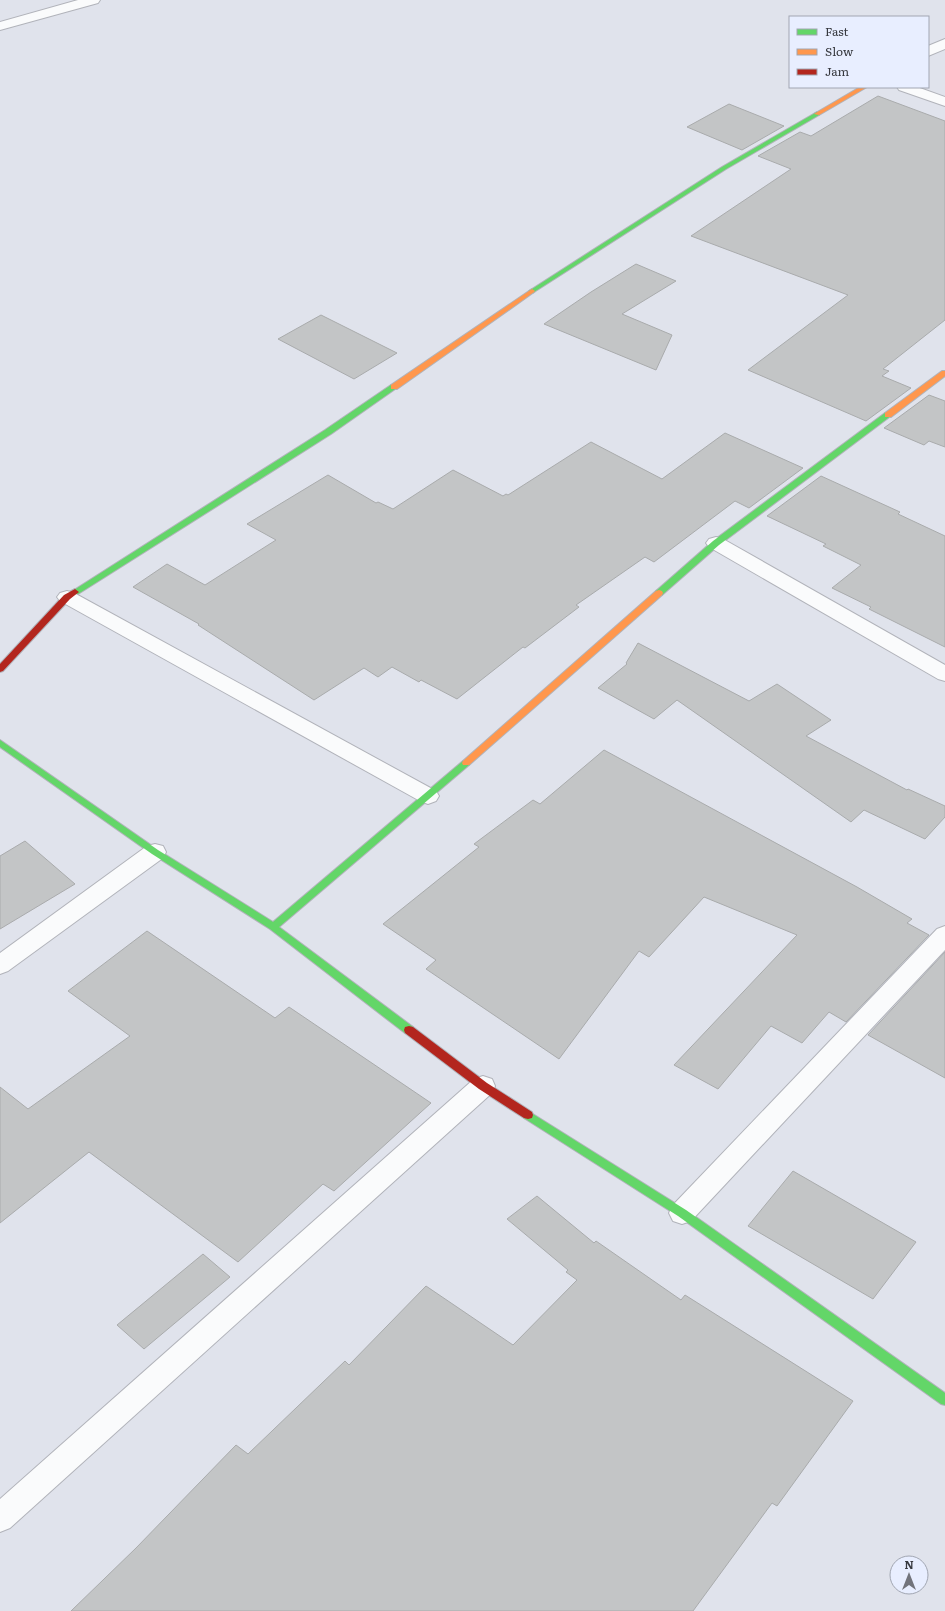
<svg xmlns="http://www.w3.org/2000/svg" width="945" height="1611" viewBox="0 0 945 1611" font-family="Literata,serif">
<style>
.building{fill:#c3c5c6;stroke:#a9abac}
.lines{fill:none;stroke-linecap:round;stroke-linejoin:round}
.street-casing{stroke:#b1b3ba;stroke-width:2}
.fast-casing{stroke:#b1b3ba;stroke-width:2}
.slow-casing{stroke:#b1b3ba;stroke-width:2}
.jam-casing{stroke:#b1b3ba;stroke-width:2}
.street{fill:#fafbfc;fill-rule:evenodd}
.fast{fill:#63d668;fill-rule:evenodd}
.slow{fill:#ff974d;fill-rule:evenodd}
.jam{fill:#b3261e;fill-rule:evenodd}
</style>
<rect width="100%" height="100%" fill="#e0e3ec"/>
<path class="building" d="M 878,96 L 945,121 L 945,320 L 883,369 L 889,371 L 882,376 L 911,388 L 866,421 L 748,370 L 848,295 L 691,236 L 791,169 L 758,156 L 800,132 L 811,136 Z
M 729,104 L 784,126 L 742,150 L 687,127 Z
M 636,264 L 676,281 L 622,314 L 672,335 L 656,370 L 544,324 L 591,292 Z
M 321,315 L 397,353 L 354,379 L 278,339 Z
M 929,395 L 945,401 L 945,447 L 929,441 L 924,445 L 884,428 Z
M 725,433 L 803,468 L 749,508 L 735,501 L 654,562 L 645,557 L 576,605 L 579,607 L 525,648 L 523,647 L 457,699 L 421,680 L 419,682 L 392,667 L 378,677 L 364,668 L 314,700 L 198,625 L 199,624 L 133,587 L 167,564 L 205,585 L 276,540 L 247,524 L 328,475 L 376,503 L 378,502 L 393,509 L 453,470 L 503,496 L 506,494 L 508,495 L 591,442 L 662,479 Z
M 821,476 L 900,512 L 898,514 L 945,536 L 945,647 L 869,609 L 871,607 L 832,588 L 861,565 L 823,546 L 826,544 L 767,516 Z
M 638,643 L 749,701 L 777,684 L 831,720 L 806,736 L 907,790 L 908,789 L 945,806 L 945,817 L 925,839 L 864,810 L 851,822 L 677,700 L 654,719 L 598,688 L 627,664 L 626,663 Z
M 604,750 L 857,887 L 912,919 L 907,923 L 929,935 L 846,1022 L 829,1012 L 802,1043 L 771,1026 L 718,1089 L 674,1065 L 797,935 L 704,897 L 649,957 L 639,951 L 559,1059 L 426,969 L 436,960 L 383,924 L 479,847 L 474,844 L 533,800 L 540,804 Z
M 25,841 L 75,884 L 0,929 L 0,856 Z
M 147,931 L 275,1018 L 289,1007 L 431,1103 L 334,1191 L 323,1184 L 238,1262 L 89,1152 L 0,1223 L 0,1087 L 28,1109 L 130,1036 L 68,991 Z
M 945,952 L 945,1078 L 868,1035 Z
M 793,1171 L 916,1242 L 873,1299 L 748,1226 Z
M 537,1196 L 594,1243 L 596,1241 L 681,1300 L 685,1295 L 853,1401 L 777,1506 L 772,1503 L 693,1611 L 71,1611 L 136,1548 L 236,1445 L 248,1454 L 345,1361 L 349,1365 L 426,1286 L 513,1345 L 577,1280 L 566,1272 L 568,1270 L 507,1219 Z
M 203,1254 L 230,1277 L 144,1349 L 117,1325 Z"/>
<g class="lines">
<g class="street-casing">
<path id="street" d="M 78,0 L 100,0 L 98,3 L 0,30 L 0,22 Z
M 945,39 L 945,49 L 928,56 L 928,46 Z
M 897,87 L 917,87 L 945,97 L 945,106 L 899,90 Z
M 716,537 L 723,539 L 945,665 L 945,681 L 938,679 L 709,547 L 706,543 L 709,539 Z
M 67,591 L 74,593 L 436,791 L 439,796 L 436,801 L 428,804 L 420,801 L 60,601 L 57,597 L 60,593 Z
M 155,844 L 163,846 L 166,852 L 163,858 L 8,971 L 0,974 L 0,953 L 147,846 Z
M 945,926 L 945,950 L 691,1221 L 682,1224 L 673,1221 L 669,1213 L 673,1205 L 937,929 Z
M 483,1076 L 492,1079 L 495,1086 L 492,1093 L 10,1528 L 0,1532 L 0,1499 L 474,1079 Z"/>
</g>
<g class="fast-casing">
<path id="fast" d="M 817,112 L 819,113 L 819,115 L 726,169 L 534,292 L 532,293 L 529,291 L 722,167 Z
M 391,385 L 397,385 L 398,387 L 331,434 L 78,594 L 72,594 L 71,592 L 325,430 Z
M 885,413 L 891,413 L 892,415 L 719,545 L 662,595 L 656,595 L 655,593 L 656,591 L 713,541 Z
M 0,740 L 158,850 L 273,922 L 463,761 L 469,761 L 470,763 L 469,765 L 279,927 L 413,1027 L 414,1030 L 413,1033 L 405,1033 L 270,929 L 152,854 L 0,747 Z
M 528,1111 L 686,1210 L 945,1393 L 945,1405 L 941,1404 L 678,1216 L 524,1118 L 523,1115 L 524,1112 Z"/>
</g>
<g class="slow-casing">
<path id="slow" d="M 860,87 L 867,87 L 819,115 L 814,114 Z
M 532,289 L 535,291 L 534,292 L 397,389 L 391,389 L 391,385 Z
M 942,371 L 945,371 L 945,376 L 891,417 L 885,417 L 885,413 Z
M 659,590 L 662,591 L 663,593 L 662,595 L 469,765 L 463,765 L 462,763 L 463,761 L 656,591 Z"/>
</g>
<g class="jam-casing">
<path id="jam" d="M 75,589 L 79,592 L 70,599 L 3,671 L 0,672 L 0,664 L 64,595 Z
M 409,1026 L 413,1027 L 487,1083 L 532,1112 L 533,1115 L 532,1118 L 528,1119 L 524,1118 L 479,1089 L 405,1033 L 404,1030 L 405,1027 Z"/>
</g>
<use href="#street" class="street"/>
<use href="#fast" class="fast"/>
<use href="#slow" class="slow"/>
<use href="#jam" class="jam"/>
</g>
<rect x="789" y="16" width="140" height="72" fill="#e8eeff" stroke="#a1a6b2"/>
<rect x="797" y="29" width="20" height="6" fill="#63d668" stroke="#a1a6b2"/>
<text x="825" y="36" font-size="12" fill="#37393f">Fast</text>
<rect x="797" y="49" width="20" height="6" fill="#ff974d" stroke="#a1a6b2"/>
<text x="825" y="56" font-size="12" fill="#37393f">Slow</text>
<rect x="797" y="69" width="20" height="6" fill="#b3261e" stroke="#a1a6b2"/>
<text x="825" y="76" font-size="12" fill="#37393f">Jam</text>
<g transform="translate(909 1575)"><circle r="19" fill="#e8eeff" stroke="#a1a6b2"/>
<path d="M0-3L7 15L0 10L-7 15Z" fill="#72747c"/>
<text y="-6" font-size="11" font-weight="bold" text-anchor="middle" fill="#37393f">N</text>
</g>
</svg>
